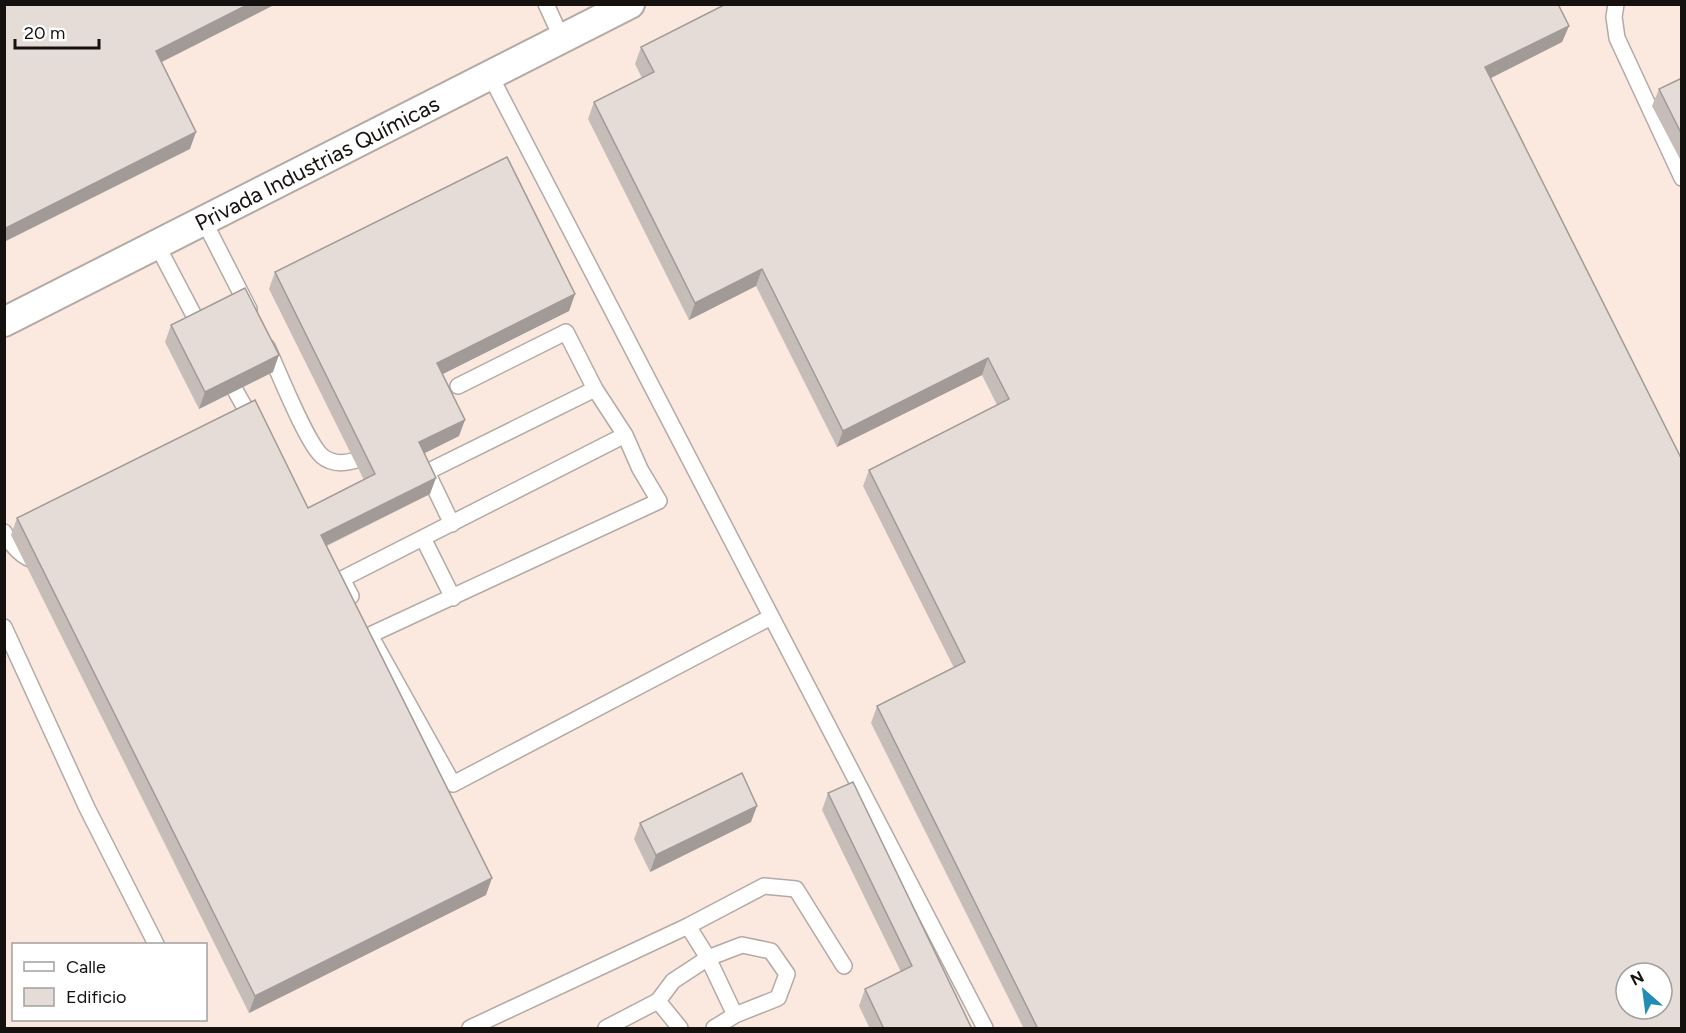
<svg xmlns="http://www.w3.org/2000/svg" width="1686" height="1033" viewBox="0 0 1686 1033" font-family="Figtree,sans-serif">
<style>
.built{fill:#fbe9e0;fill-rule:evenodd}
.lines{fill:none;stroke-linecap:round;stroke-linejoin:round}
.service-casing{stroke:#b3aaa5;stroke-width:18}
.minor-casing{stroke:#b3aaa5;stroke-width:32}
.service{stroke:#fff;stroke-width:15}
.minor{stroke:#fff;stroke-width:28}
.wall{fill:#c6bdb9}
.shaded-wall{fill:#a19a96}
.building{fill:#e6dcd7;stroke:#a19a96;stroke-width:1.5;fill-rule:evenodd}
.labels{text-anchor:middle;stroke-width:5;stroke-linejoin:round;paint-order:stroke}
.street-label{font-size:22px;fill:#14110f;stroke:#fff}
</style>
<rect width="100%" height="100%" fill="#fef8f5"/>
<path class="built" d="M 5,5 L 1681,5 L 1681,1028 L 5,1028 ZM 14,944 L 206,944 L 206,1020 L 14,1020 ZM 1626,973 L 1662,973 L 1662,1009 L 1626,1009 Z"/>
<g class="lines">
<g class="service-casing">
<path id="service" d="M 546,4 L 562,39
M 1616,4 L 1614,17 L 1617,38 L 1682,178
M 490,75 L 985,1028
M 204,221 L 249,309
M 157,245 L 199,325
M 267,347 C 278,370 306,442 322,456 C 336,468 357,461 371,454
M 458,386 L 566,332 L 595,389 L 625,435
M 235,390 L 253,422
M 452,524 L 427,472 L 595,389
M 4,532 C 11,545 23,559 37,561
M 423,538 L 453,598
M 351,596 L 342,579 L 625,435 L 640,469 L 659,501 L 370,635
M 4,627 L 87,808 L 156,944
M 371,637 L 453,784 L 771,617
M 688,926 L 708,958 L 735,1015
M 658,1001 L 680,1028
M 470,1028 L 688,926 L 764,886 L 796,889 L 844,966
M 606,1028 L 658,1001 L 673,981 L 708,958 L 742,945 L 771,951 L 787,974 L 778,998 L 735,1015 L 714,1028"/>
</g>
<g class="minor-casing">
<g id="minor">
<path id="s1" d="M 4,322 L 630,4"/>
</g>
</g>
<use href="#service" class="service"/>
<use href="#minor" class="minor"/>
</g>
<path class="wall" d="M 1569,26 L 1562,42 L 1491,78 L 1682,1029 L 1024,1029 L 871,723 L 877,706 L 954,668 L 863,486 L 869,470 L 997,405 L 982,375 L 837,447 L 756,286 L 689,320 L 588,119 L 594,102 L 642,78 L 635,64 L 641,47 Z
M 1682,78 L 1682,163 L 1652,106 L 1659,89 Z
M 275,272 L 575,294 L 569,311 L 442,374 L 459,436 L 424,453 L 430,494 L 327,546 L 486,895 L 249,1013 L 11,535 L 17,518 L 308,508 L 364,480 L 269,289 Z
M 171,325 L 273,372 L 199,409 L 165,342 Z
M 828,793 L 972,1029 L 870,1029 L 859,1006 L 865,989 L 901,972 L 822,810 Z
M 751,822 L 650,872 L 634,839 L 640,823 Z"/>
<path class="shaded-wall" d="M 249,4 L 276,4 L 150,68 L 156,51 Z
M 1569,26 L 1562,42 L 1479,84 L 1485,67 Z
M 196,132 L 190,149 L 4,242 L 4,229 Z
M 762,269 L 756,286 L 689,320 L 695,303 Z
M 575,294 L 569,311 L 431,380 L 437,363 Z
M 279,355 L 273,372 L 199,409 L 205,392 Z
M 988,358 L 982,375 L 837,447 L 843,431 Z
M 465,420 L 459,436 L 413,459 L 419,442 Z
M 436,478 L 430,494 L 315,551 L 321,535 Z
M 757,806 L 751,822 L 650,872 L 656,855 Z
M 492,878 L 486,895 L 249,1013 L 255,996 Z"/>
<path class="building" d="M 4,4 L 249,4 L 156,51 L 196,132 L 4,229 Z
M 726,4 L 1558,4 L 1569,26 L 1485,67 L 1682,460 L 1682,1029 L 1038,1029 L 877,706 L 965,662 L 869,470 L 1009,399 L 988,358 L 843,431 L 762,269 L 695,303 L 594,102 L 654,72 L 641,47 ZM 1626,973 L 1662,973 L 1662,1009 L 1626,1009 Z
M 1682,78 L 1682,135 L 1659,89 Z
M 507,157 L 575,294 L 437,363 L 465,420 L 419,442 L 436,478 L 321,535 L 492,878 L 255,996 L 17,518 L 255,400 L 308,508 L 375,474 L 275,272 Z
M 245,288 L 279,355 L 205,392 L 171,325 Z
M 742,773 L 757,806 L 656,855 L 640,823 Z
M 853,782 L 972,1029 L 884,1029 L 865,989 L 912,966 L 828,793 Z"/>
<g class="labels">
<g class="street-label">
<text dy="8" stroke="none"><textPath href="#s1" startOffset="351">Privada Industrias Químicas</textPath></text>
</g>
</g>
<rect width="1686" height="1033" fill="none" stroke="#14110f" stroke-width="12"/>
<rect x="12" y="943" width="195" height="78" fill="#ffffff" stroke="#a1a09f" stroke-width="1.5"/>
<rect x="24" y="962" width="30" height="9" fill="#ffffff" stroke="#a1a09f" stroke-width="1.5"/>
<text x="66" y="973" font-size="18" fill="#14110f">Calle</text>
<rect x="24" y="988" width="30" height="18" fill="#e6dcd7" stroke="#a1a09f" stroke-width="1.5"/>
<text x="66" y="1003" font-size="18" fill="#14110f">Edificio</text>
<g transform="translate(1644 991) rotate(332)"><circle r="28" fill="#ffffff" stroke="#a1a09f" stroke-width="1.5"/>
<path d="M0-4.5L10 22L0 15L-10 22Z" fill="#238cb3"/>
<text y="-9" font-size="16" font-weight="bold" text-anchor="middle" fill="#14110f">N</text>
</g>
<path d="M15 39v9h84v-9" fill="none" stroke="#14110f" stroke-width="3"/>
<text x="24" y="39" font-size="18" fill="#14110f" stroke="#ffffff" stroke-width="4.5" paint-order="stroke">20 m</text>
</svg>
